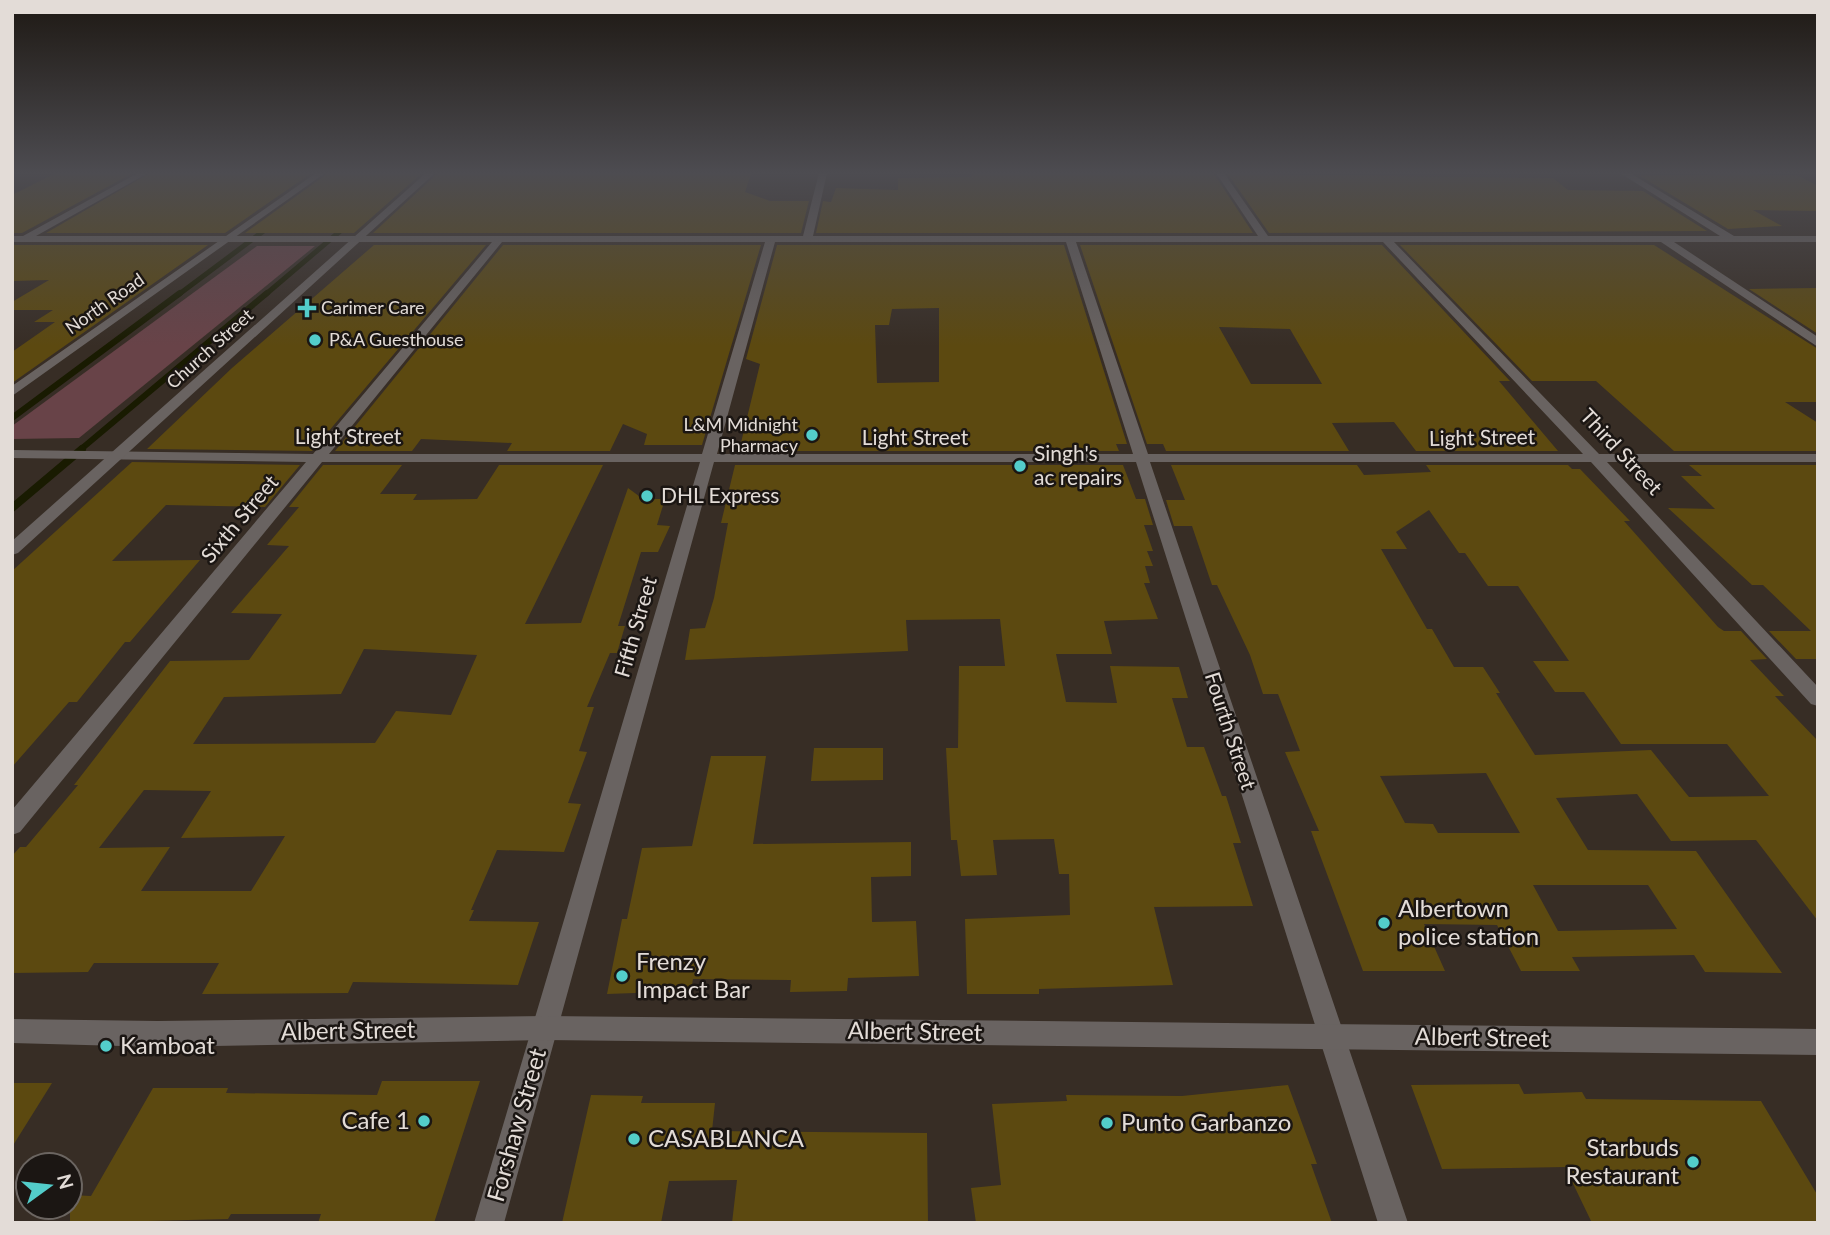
<svg xmlns="http://www.w3.org/2000/svg" width="1830" height="1235" viewBox="0 0 1830 1235" font-family="Lato,sans-serif">
<style>
.green{fill:#684348}
.lines{fill:none;stroke-linecap:round;stroke-linejoin:round}
.stream-far2{stroke:#191b01;stroke-width:5}
.stream-far1{stroke:#191b01;stroke-width:6}
.stream{stroke:#191b01;stroke-width:8}
.building{fill:#5c4910;fill-rule:evenodd}
.minor{fill:#696361;fill-rule:evenodd}
.tertiary{fill:#696361;fill-rule:evenodd}
.poi-dot{fill:#53cdca;stroke:#1b1613;stroke-width:2.5}
.labels{text-anchor:middle;stroke-width:5;stroke-linejoin:round;paint-order:stroke}
.far-street-label{font-size:18px;fill:#e3dcd7;stroke:#1b1613}
.far-poi-label{font-size:18px;fill:#e3dcd7;stroke:#1b1613;text-anchor:start}
.street-label{font-size:21px;fill:#e3dcd7;stroke:#1b1613}
.poi-label{font-size:21px;fill:#e3dcd7;stroke:#1b1613;text-anchor:start}
.near-poi-label{font-size:24px;fill:#e3dcd7;stroke:#1b1613;text-anchor:start}
.near-street-label{font-size:24px;fill:#e3dcd7;stroke:#1b1613}
</style>
<rect width="100%" height="100%" fill="#372d25"/>
<path class="green" d="M 257,246 L 315,246 L 79,438 L 12,439 L 12,426 Z"/>
<g class="lines">
<path class="stream-far2" d="M 178,295 L 269,227
M 265,295 L 345,227"/>
<path class="stream-far1" d="M 12,418 L 180,293
M 80,450 L 267,293"/>
<path class="stream" d="M 12,508 L 82,449"/>
</g>
<path class="building" d="M 56,173 L 133,173 L 22,233 L 12,233 L 12,195 Z
M 150,173 L 258,173 L 310,174 L 225,233 L 46,233 Z
M 350,173 L 422,173 L 354,233 L 245,233 L 327,174 Z
M 438,173 L 751,174 L 745,192 L 770,201 L 809,201 L 801,233 L 373,233 Z
M 973,173 L 1214,174 L 1253,233 L 816,233 L 823,201 L 831,202 L 836,188 L 898,190 L 898,178 L 972,177 Z
M 1228,174 L 1553,178 L 1568,190 L 1643,191 L 1707,231 L 1269,233 Z
M 1743,174 L 1799,176 L 1818,186 L 1818,211 L 1753,210 L 1782,226 L 1728,229 L 1640,176 Z
M 12,245 L 208,245 L 12,383 L 12,352 L 55,322 L 34,322 L 53,310 L 12,310 L 12,302 L 49,280 L 12,281 Z
M 374,245 L 486,245 L 312,451 L 147,449 L 232,368 Z
M 503,245 L 761,245 L 702,445 L 644,445 L 647,434 L 623,424 L 610,451 L 507,451 L 512,443 L 421,439 L 412,451 L 335,451 Z
M 777,245 L 1064,245 L 1127,444 L 1116,444 L 1119,451 L 739,451 L 760,364 L 746,359 ZM 939,308 L 939,382 L 877,383 L 875,325 L 889,325 L 892,309 Z
M 1080,245 L 1382,245 L 1510,381 L 1499,381 L 1558,451 L 1416,451 L 1394,422 L 1332,423 L 1349,451 L 1166,451 L 1163,444 L 1147,444 ZM 1219,327 L 1290,329 L 1322,384 L 1251,384 Z
M 1400,245 L 1654,245 L 1818,349 L 1818,402 L 1785,402 L 1818,423 L 1818,451 L 1674,451 L 1596,381 L 1532,381 Z
M 1818,288 L 1818,334 L 1749,289 Z
M 132,462 L 300,465 L 265,507 L 166,505 L 112,561 L 200,560 L 130,642 L 125,642 L 77,702 L 69,702 L 12,767 L 12,571 Z
M 323,465 L 402,465 L 380,494 L 417,494 L 413,500 L 477,499 L 499,465 L 603,465 L 525,624 L 581,623 L 628,488 L 643,499 L 665,499 L 657,525 L 670,526 L 658,552 L 641,552 L 618,626 L 625,626 L 617,653 L 610,653 L 587,707 L 594,707 L 579,751 L 587,752 L 568,803 L 581,804 L 564,852 L 497,850 L 471,910 L 474,910 L 469,921 L 539,922 L 518,985 L 353,982 L 348,993 L 202,994 L 219,963 L 94,963 L 88,972 L 12,973 L 12,856 L 20,847 L 26,847 L 78,785 L 74,785 L 170,661 L 249,660 L 282,614 L 231,613 L 289,546 L 267,545 L 299,507 L 289,507 ZM 364,649 L 477,655 L 451,715 L 396,711 L 375,743 L 193,744 L 224,697 L 341,694 ZM 144,790 L 211,791 L 181,838 L 285,836 L 251,891 L 141,891 L 170,847 L 99,848 Z
M 735,465 L 1123,465 L 1136,499 L 1145,499 L 1153,525 L 1144,525 L 1153,551 L 1147,551 L 1153,566 L 1145,566 L 1150,583 L 1144,583 L 1158,619 L 1104,621 L 1112,654 L 1056,654 L 1066,702 L 1117,703 L 1110,666 L 1179,667 L 1188,698 L 1172,698 L 1187,747 L 1204,747 L 1222,796 L 1226,796 L 1241,843 L 1233,843 L 1253,906 L 1154,907 L 1173,985 L 1039,989 L 1039,994 L 967,994 L 965,919 L 1070,915 L 1069,874 L 1059,874 L 1054,839 L 993,840 L 997,875 L 961,876 L 957,840 L 951,840 L 946,748 L 958,748 L 959,666 L 1005,666 L 1000,619 L 906,620 L 908,651 L 685,660 L 690,629 L 705,628 L 714,598 L 728,523 L 721,523 Z
M 1171,465 L 1357,465 L 1364,475 L 1431,472 L 1426,465 L 1568,465 L 1572,469 L 1580,469 L 1630,521 L 1624,521 L 1718,627 L 1724,631 L 1741,631 L 1767,659 L 1750,660 L 1784,696 L 1775,696 L 1818,741 L 1818,921 L 1756,840 L 1671,841 L 1637,794 L 1556,798 L 1588,850 L 1696,851 L 1782,973 L 1705,972 L 1694,955 L 1572,957 L 1580,971 L 1521,971 L 1497,925 L 1424,924 L 1445,971 L 1363,971 L 1311,831 L 1319,831 L 1285,752 L 1300,751 L 1278,694 L 1263,694 L 1250,655 L 1217,585 L 1212,585 L 1192,526 L 1174,526 L 1166,500 L 1185,500 ZM 1429,510 L 1459,553 L 1465,553 L 1488,586 L 1518,586 L 1569,661 L 1533,661 L 1555,692 L 1584,692 L 1621,744 L 1727,744 L 1769,796 L 1689,797 L 1651,750 L 1535,755 L 1496,693 L 1500,693 L 1483,667 L 1454,667 L 1432,629 L 1427,629 L 1381,549 L 1407,549 L 1396,532 ZM 1486,773 L 1520,833 L 1438,833 L 1433,824 L 1405,823 L 1380,776 ZM 1533,885 L 1648,885 L 1677,929 L 1558,931 Z
M 1689,465 L 1818,465 L 1818,659 L 1796,659 L 1769,631 L 1811,631 L 1763,585 L 1752,585 L 1668,508 L 1715,509 L 1681,476 L 1702,476 Z
M 814,748 L 883,748 L 883,780 L 811,781 Z
M 711,756 L 766,756 L 753,844 L 911,842 L 911,876 L 871,877 L 872,922 L 916,921 L 919,976 L 848,978 L 847,991 L 790,992 L 791,980 L 693,979 L 691,991 L 607,994 L 622,919 L 627,919 L 642,848 L 692,846 Z
M 382,1081 L 480,1081 L 434,1223 L 318,1223 L 321,1214 L 231,1214 L 228,1219 L 70,1223 L 70,1195 L 91,1196 L 153,1088 L 228,1088 L 226,1093 L 377,1095 Z
M 12,1083 L 52,1083 L 12,1147 Z
M 1519,1084 L 1524,1094 L 1582,1092 L 1586,1099 L 1761,1101 L 1818,1196 L 1818,1223 L 1592,1223 L 1565,1167 L 1442,1169 L 1411,1085 Z
M 1288,1085 L 1317,1164 L 1311,1164 L 1332,1223 L 976,1223 L 971,1188 L 1001,1185 L 992,1104 L 1067,1101 L 1066,1095 L 1182,1096 Z
M 591,1095 L 643,1096 L 641,1103 L 715,1103 L 712,1131 L 927,1133 L 928,1223 L 732,1223 L 737,1180 L 669,1181 L 661,1223 L 562,1223 Z"/>
<g class="lines">
<path class="minor" d="M 138,173 L 148,173 L 36,236 L 803,236 L 819,173 L 827,173 L 813,236 L 1258,236 L 1216,173 L 1224,173 L 1268,236 L 1720,236 L 1620,173 L 1630,173 L 1734,236 L 1818,236 L 1818,242 L 1674,242 L 1818,337 L 1818,347 L 1661,242 L 1394,242 L 1599,454 L 1818,454 L 1818,462 L 1607,462 L 1818,687 L 1818,706 L 1811,704 L 1591,462 L 1150,462 L 1408,1223 L 1378,1223 L 1136,462 L 714,462 L 504,1223 L 474,1223 L 700,462 L 322,462 L 20,832 L 12,835 L 12,810 L 306,462 L 12,458 L 12,450 L 313,454 L 492,242 L 12,242 L 12,236 L 23,236 ZM 502,242 L 765,242 L 702,454 L 329,454 ZM 775,242 L 1066,242 L 1133,454 L 717,454 ZM 1076,242 L 1383,242 L 1583,454 L 1148,454 Z"/>
<path class="tertiary" d="M 316,173 L 325,173 L 12,396 L 12,386 Z
M 426,173 L 435,173 L 18,553 L 12,555 L 12,541 Z
M 545,1016 L 1818,1029 L 1818,1055 L 545,1040 L 158,1047 L 12,1043 L 12,1019 L 158,1021 Z"/>
</g>
<linearGradient id="sky" x2="0" y2="1"><stop stop-color="#1e1914"/><stop offset="0.5" stop-color="#4d4c51"/><stop offset="1" stop-color="#4d4c51" stop-opacity="0"/></linearGradient>
<rect width="1830" height="346" fill="url(#sky)"/>
<g class="poi-dot">
<path d="M303.5 297.5h7v7h7v7h-7v7h-7v-7h-7v-7h7z"/>
<circle cx="315" cy="340" r="7"/>
<circle cx="812" cy="435" r="7"/>
<circle cx="1020" cy="466" r="7"/>
<circle cx="647" cy="496" r="7"/>
<circle cx="1384" cy="923" r="7"/>
<circle cx="622" cy="976" r="7"/>
<circle cx="106" cy="1046" r="7"/>
<circle cx="424" cy="1121" r="7"/>
<circle cx="1107" cy="1123" r="7"/>
<circle cx="634" cy="1139" r="7"/>
<circle cx="1693" cy="1162" r="7"/>
</g>
<g class="labels">
<g class="far-street-label">
<text transform="translate(105 304) rotate(-35)" y="6">North Road</text>
<text transform="translate(210 349) rotate(-42)" y="6">Church Street</text>
</g>
<g class="far-poi-label">
<text x="321" y="314">Carimer Care</text>
<text x="329" y="346">P&amp;A Guesthouse</text>
<text x="798" y="431" text-anchor="end">L&amp;M Midnight<tspan x="798" dy="21">Pharmacy</tspan></text>
</g>
<g class="street-label">
<text x="348" y="444">Light Street</text>
<text x="915" y="445">Light Street</text>
<text transform="translate(1482 438) rotate(-1)" y="7">Light Street</text>
<text transform="translate(1621 452) rotate(47)" y="7">Third Street</text>
<text transform="translate(240 519) rotate(-50)" y="7">Sixth Street</text>
<text transform="translate(636 627) rotate(-74)" y="7">Fifth Street</text>
<text transform="translate(1230 731) rotate(72)" y="7">Fourth Street</text>
</g>
<g class="poi-label">
<text x="1034" y="461">Singh's<tspan x="1034" dy="24">ac repairs</tspan></text>
<text x="661" y="503">DHL Express</text>
</g>
<g class="near-poi-label">
<text x="1398" y="917">Albertown<tspan x="1398" dy="28">police station</tspan></text>
<text x="636" y="970">Frenzy<tspan x="636" dy="28">Impact Bar</tspan></text>
<text x="120" y="1054">Kamboat</text>
<text x="410" y="1129" text-anchor="end">Cafe 1</text>
<text x="1121" y="1131">Punto Garbanzo</text>
<text x="648" y="1147">CASABLANCA</text>
<text x="1679" y="1156" text-anchor="end">Starbuds<tspan x="1679" dy="28">Restaurant</tspan></text>
</g>
<g class="near-street-label">
<text transform="translate(348 1031) rotate(-1)" y="8">Albert Street</text>
<text transform="translate(915 1032) rotate(1)" y="8">Albert Street</text>
<text transform="translate(1482 1038) rotate(1)" y="8">Albert Street</text>
<text transform="translate(517 1125) rotate(-74)" y="8">Forshaw Street</text>
</g>
</g>
<rect width="1830" height="1235" fill="none" stroke="#e3dcd7" stroke-width="28"/>
<g transform="translate(49 1186) rotate(75)"><circle r="33" fill="#1b1613" stroke="#6b6561" stroke-width="2"/>
<path d="M0-5L12 26L0 18L-12 26Z" fill="#53cdca"/>
<text y="-10" font-size="19" font-weight="bold" text-anchor="middle" fill="#e3dcd7">N</text>
</g>
</svg>
